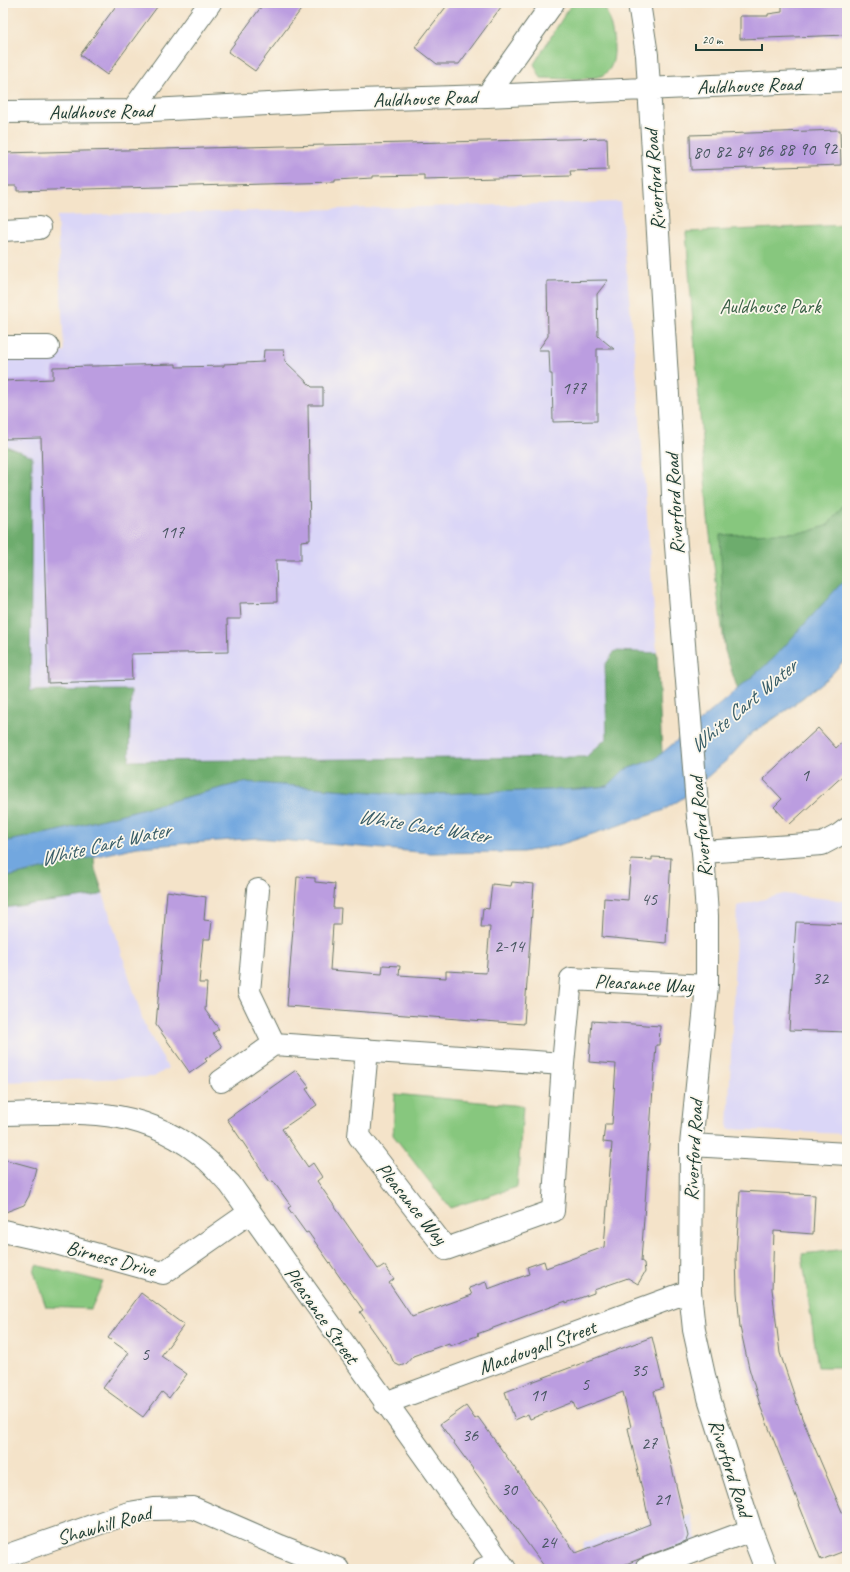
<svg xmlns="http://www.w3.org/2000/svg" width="850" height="1572" viewBox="0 0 850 1572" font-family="Caveat,sans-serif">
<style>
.built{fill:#dad6f7}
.green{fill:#87c77e;stroke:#538259}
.forest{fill:#6dac6d;stroke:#467450}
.water{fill:#72a7df;stroke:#48728a}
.building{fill:#bb9de0}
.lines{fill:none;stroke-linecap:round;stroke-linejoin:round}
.minor-casing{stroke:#6a7768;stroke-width:24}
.minor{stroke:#fff;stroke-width:22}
.labels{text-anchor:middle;stroke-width:3.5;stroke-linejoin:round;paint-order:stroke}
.number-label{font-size:18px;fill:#46555f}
.street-label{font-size:20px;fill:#1f3d34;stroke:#fbf7ec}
.park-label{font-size:20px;fill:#396046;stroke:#fbf7ec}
.water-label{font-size:21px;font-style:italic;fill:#385d67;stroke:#fbf7ec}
</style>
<rect width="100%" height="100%" fill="#fbf7ec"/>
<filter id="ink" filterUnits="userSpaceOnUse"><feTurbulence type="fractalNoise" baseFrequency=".025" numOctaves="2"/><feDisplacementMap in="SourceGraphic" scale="8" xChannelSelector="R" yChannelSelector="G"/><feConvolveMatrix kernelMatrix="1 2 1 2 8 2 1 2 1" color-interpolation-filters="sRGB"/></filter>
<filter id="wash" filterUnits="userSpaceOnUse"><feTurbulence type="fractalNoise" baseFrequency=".012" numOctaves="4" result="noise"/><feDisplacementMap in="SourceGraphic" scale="16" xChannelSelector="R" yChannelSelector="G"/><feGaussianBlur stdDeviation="0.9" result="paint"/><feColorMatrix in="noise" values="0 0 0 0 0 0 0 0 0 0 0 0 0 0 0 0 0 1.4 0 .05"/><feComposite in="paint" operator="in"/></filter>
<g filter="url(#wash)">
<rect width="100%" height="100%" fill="#f4e3c9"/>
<path class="built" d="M 620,202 L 637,379 L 657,653 L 615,651 L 605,665 L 607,738 L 586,757 L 129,761 L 131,690 L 30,691 L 32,457 L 3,444 L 3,353 L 64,352 L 57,216 Z
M 103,893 L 144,1024 L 168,1068 L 154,1077 L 3,1082 L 3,908 Z
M 784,894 L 847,901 L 847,1134 L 728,1129 L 737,906 Z
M 691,1514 L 698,1543 L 623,1569 L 581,1569 L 584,1542 L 649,1523 L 684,1519 Z"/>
<path class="green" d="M 572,3 L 603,3 C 611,20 626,72 597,77 C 579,81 559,78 541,78 L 534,64 Z
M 847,225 L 847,542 L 725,651 L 708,519 L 686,232 Z
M 395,1094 L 523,1106 L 517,1187 L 450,1208 L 393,1135 Z
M 847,1249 L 847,1367 L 818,1367 L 802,1254 Z
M 36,1265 L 103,1282 L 91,1309 L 46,1307 L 34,1272 Z"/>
<path class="forest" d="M 3,445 L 32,456 L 30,691 L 131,690 L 129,761 L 586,757 L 607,738 L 605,665 L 615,651 L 657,653 L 662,753 L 655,759 L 624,770 L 608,786 L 580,789 L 409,795 L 244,782 L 58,831 L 3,842 L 3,768 L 5,765 L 3,733 Z
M 847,500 L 847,657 C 819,688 786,711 752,733 L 725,651 L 720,535 L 808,532 L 828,525 Z
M 94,857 L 95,869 L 103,893 L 100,895 L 3,908 L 3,878 Z"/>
<path class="water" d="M 847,577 L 847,657 L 830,676 L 788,709 L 752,733 L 728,759 L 683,798 L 662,811 L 559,845 L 523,852 L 430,853 L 258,838 L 137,847 L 3,878 L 3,842 L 58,831 L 244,782 L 409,795 L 580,789 L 608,786 L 624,770 L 655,759 L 773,659 Z"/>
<g id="blocks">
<path class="building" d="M 118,3 L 160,3 L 107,75 L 80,55 Z
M 264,3 L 306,3 L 255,71 L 228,52 Z
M 449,3 L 504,3 L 459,64 L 437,64 L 415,47 Z
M 782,3 L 847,3 L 847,35 L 740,39 L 740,16 L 768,16 L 768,14 L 782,12 Z
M 840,130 L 841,165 L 691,170 L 690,135 Z
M 607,138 L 608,170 L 570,171 L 571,176 L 424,180 L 424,175 L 373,176 L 373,178 L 335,180 L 335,182 L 52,190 L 17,191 L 17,186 L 3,186 L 3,153 Z
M 608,280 L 597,294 L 598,336 L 614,349 L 597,349 L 597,421 L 553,422 L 552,374 L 550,374 L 549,350 L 538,350 L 548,336 L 547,281 Z
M 264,350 L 284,350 L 285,361 L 312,387 L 323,387 L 323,405 L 308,405 L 310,540 L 301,541 L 301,560 L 276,560 L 277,602 L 240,603 L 241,619 L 227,619 L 228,652 L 131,654 L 132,680 L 48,683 L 41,438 L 5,439 L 3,381 L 53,379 L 53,367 L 176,364 L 176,367 L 224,366 L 224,364 L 263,362 Z
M 818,728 L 836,748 L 847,738 L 847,772 L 790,824 L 774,807 L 782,799 L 763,779 Z
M 652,857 L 671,858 L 666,943 L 602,937 L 604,898 L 628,900 L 631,859 L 652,860 Z
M 297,877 L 315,878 L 315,882 L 335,884 L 333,908 L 341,908 L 340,925 L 333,925 L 330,970 L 382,974 L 383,965 L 400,966 L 399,975 L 446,978 L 446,971 L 486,973 L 490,927 L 481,927 L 483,908 L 489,909 L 492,884 L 511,886 L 512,882 L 534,884 L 524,1024 L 287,1006 Z
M 167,891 L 206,897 L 204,920 L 212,921 L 210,939 L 203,939 L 199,983 L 207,983 L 205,1010 L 219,1029 L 213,1033 L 222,1047 L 205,1059 L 207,1061 L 190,1073 L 156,1025 Z
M 796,922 L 847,924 L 847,1032 L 789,1030 Z
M 592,1021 L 660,1026 L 659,1045 L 656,1045 L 641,1261 L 644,1263 L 645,1272 L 638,1284 L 628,1278 L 594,1290 L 594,1293 L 566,1303 L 566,1301 L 477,1334 L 479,1335 L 450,1346 L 449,1343 L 413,1356 L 406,1364 L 400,1366 L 394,1363 L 390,1354 L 360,1312 L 363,1310 L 308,1232 L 306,1233 L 288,1208 L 291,1206 L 273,1181 L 270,1182 L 227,1119 L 296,1070 L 309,1087 L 306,1089 L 317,1105 L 282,1129 L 308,1167 L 313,1163 L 322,1177 L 317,1181 L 378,1269 L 384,1265 L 394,1279 L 389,1283 L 412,1317 L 472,1295 L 469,1288 L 486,1282 L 488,1289 L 529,1274 L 527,1267 L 544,1261 L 546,1268 L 604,1247 L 612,1143 L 603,1142 L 605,1124 L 612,1124 L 616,1064 L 589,1062 Z
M 3,1159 L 36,1168 L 29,1196 L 24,1205 L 3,1213 Z
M 740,1191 L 815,1195 L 813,1234 L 774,1231 L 772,1289 L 780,1353 L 802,1418 L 843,1514 L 847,1513 L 847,1550 L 821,1560 L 761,1408 L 749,1368 L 740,1327 L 737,1292 L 736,1256 Z
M 141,1293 L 184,1325 L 161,1356 L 187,1374 L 169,1398 L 162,1392 L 143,1417 L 103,1388 L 129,1353 L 108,1338 Z
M 652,1337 L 664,1388 L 654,1391 L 688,1536 L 686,1541 L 613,1569 L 539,1569 L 544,1566 L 440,1424 L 466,1406 L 475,1419 L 478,1417 L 576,1553 L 650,1524 L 628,1428 L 631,1427 L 623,1392 L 576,1410 L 573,1402 L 530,1419 L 528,1414 L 515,1420 L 505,1392 Z"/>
</g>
</g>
<g filter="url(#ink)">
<use href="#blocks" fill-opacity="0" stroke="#6a7768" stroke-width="1"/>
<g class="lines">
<g class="minor-casing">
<path id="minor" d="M 639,3 L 647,55 L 671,443 L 674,521 L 698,817 L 703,852 L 707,916 L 707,986 L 691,1145 L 690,1291 L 694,1330 L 709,1398 L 751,1530 L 766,1569
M 487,96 L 553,3
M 132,111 L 210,3
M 3,112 L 132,111 L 327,101 L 487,96 L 847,80
M 3,230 L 39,228
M 3,347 L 48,347
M 703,852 L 822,844 L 839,835 L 847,829
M 258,890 L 249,992 L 274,1044
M 367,1050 L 359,1136 L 446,1249 L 553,1211 L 563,1064
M 221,1081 L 274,1044 L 563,1064 L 571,979 L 707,986
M 3,1114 C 81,1112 144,1105 207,1160 C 215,1167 222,1176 230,1184 L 505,1569
M 691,1145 L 847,1154
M 3,1231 L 52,1242 L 163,1273 L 249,1213
M 385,1403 L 690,1291
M 3,1557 L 129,1513 L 153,1509 L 193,1508 L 280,1546 L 338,1569
M 483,1569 L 500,1562
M 646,1569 L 751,1530"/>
</g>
<use href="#minor" class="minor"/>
</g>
</g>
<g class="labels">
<g class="number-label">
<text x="829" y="154">92</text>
<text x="786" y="155">88</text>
<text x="807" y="155">90</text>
<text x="765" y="156">86</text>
<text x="723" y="157">82</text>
<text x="744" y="157">84</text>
<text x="701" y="158">80</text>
<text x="574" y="394">177</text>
<text x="172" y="538">117</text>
<text x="805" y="781">1</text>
<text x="649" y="905">45</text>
<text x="509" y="952">2-14</text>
<text x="820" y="984">32</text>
<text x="145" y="1360">5</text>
<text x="639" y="1376">35</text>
<text x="585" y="1390">5</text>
<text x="538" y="1401">11</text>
<text x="470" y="1441">36</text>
<text x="649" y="1449">27</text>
<text x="509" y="1495">30</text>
<text x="662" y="1505">21</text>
<text x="548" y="1548">24</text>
</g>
<g class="street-label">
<text transform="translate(749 85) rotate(-2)" y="7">Auldhouse Road</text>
<text transform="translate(425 98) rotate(-2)" y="7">Auldhouse Road</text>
<text transform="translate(101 111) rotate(-1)" y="7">Auldhouse Road</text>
<text transform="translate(654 180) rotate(-94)" y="7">Riverford Road</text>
<text transform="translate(674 504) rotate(-93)" y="7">Riverford Road</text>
<text transform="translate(700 827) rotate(-95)" y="7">Riverford Road</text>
<text transform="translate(644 983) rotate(3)" y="7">Pleasance Way</text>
<text transform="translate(693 1150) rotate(-87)" y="7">Riverford Road</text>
<text transform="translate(412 1203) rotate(51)" y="7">Pleasance Way</text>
<text transform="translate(111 1258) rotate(15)" y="7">Birness Drive</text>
<text transform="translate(322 1315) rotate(55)" y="7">Pleasance Street</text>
<text transform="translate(537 1347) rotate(-20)" y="7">Macdougall Street</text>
<text transform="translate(731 1468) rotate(72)" y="7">Riverford Road</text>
<text transform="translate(104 1525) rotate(-16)" y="7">Shawhill Road</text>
</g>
<g class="park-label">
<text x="770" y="313">Auldhouse Park</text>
</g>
<g class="water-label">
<text transform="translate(743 706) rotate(-40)" y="7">White Cart Water</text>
<text transform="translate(424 826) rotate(9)" y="7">White Cart Water</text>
<text transform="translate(105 844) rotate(-13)" y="7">White Cart Water</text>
</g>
</g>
<rect width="850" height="1572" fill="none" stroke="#fbf7ec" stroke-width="16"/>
<path d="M696 44v6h66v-6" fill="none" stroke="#1f3d34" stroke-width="2"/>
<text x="702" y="44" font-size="12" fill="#1f3d34" stroke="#fbf7ec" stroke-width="3" paint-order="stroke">20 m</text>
</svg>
